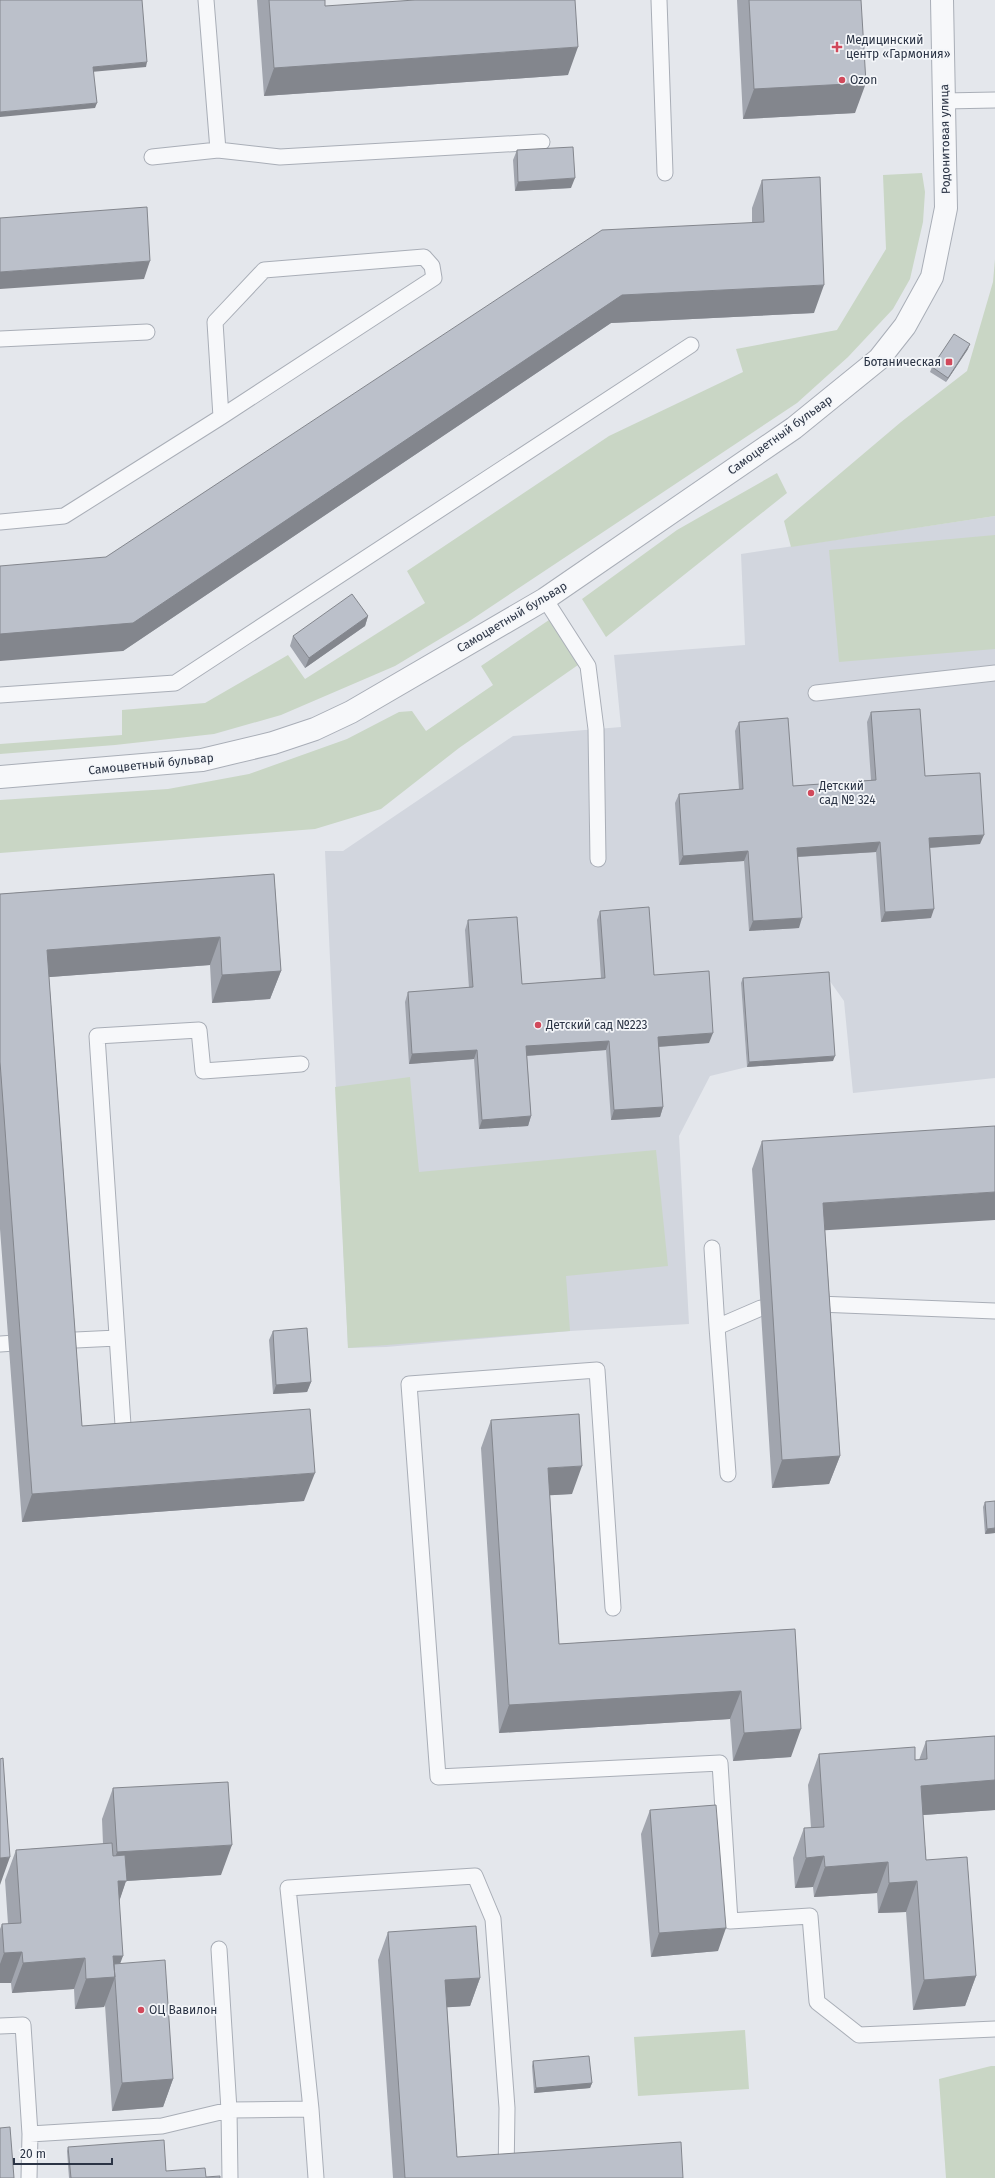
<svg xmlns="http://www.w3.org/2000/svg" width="995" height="2178" viewBox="0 0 995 2178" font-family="'Fira Sans',sans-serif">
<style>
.built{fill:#d2d6de}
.green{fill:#c9d6c5}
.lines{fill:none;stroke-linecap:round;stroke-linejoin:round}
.service-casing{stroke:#a9aeb7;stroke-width:17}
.tertiary-casing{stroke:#a9aeb7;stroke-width:24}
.service{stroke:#f7f8fa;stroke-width:15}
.tertiary{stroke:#f7f8fa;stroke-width:22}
.wall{fill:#a1a5ae}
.shaded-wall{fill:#83868d}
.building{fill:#bbc0ca;stroke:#83868d}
.poi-dot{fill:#d1495b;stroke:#f4f6f9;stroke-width:1.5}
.labels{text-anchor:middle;stroke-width:3.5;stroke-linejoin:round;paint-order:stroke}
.poi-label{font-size:12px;fill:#2b3445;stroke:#f4f6f9;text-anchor:start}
.street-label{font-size:12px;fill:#2b3445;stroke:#f4f6f9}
</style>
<rect width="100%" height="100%" fill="#e4e7ec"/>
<path class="built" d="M 995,516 L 995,1078 L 853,1093 L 844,1001 L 827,977 L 741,983 L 747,1067 L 710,1076 L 679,1136 L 689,1324 L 570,1331 L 386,1347 L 348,1348 L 325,851 L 343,851 L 513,736 L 621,727 L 614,655 L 745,645 L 741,554 Z"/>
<path class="green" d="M 922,173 L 925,192 L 923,222 L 910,279 L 893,309 L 848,357 L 797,403 L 468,622 L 395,666 L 281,715 L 214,734 L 115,745 L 0,754 L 0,744 L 122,735 L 122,710 L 205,703 L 288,655 L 305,679 L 425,603 L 407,571 L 609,436 L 743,372 L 736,349 L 837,330 L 886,249 L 883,175 Z
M 995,259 L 995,516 L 791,547 L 784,521 L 901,422 L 967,371 L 993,282 Z
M 777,473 L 787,493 L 606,637 L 582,599 L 677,530 Z
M 995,535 L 995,649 L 839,662 L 829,550 Z
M 549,620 L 578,665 L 459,748 L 381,809 L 315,829 L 0,853 L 0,800 L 168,789 L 249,774 L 347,739 L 399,712 L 412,711 L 426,731 L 493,685 L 481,666 Z
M 410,1077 L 419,1172 L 656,1150 L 668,1266 L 566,1276 L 570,1331 L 348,1348 L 335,1087 Z
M 745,2030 L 749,2089 L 638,2096 L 634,2037 Z
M 991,2066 L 995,2066 L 995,2178 L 946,2178 L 939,2079 Z"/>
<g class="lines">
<g class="service-casing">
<path id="service" d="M 206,0 L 218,150 L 280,157 L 542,142
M 659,0 L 665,173
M 944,101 L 995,100
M 152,157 L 218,150
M 0,339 L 147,332
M 0,522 L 64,516 L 221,417 L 434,278 L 432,266 L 424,257 L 264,270 L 215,322 L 221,417
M 545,599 L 588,666 L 596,729 L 598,859
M 816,693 L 995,673
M 0,695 L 175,683 L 691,345
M 712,1248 L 717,1327
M 818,1304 L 995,1311
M 55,1341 L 117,1338
M 0,1344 L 29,1342
M 128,1440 L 124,1440 L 97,1036 L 199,1030 L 203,1071 L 301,1064
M 728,1474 L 717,1327 L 761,1308
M 613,1608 L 597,1370 L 409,1384 L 438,1777 L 720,1763 L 730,1921 L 810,1916 L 817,2002 L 859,2035 L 995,2029
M 219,1949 L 229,2110 L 230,2178
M 0,2026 L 23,2025 L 30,2134 L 162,2126 L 229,2110 L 311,2109
M 29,2178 L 30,2134
M 316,2178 L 311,2109 L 288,1888 L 475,1876 L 493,1919 L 507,2108 L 506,2178"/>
</g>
<g class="tertiary-casing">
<path id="tertiary" d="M 0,777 L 202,760 L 273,743 L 315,729 L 351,712 L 545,599 L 794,428 L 879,359 L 905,326 L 932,277 L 946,208 L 942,0"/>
</g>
<use href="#service" class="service"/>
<use href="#tertiary" class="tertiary"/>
</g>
<path class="wall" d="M 257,0 L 325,0 L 325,6 L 568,75 L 264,96 Z
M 737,0 L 861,0 L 855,113 L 743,119 Z
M 517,150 L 571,188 L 515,191 L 513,160 Z
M 762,180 L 814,313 L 611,323 L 123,651 L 106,557 L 752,223 L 752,208 Z
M 968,349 L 946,382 L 930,372 L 932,367 Z
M 368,616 L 365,626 L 305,668 L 290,646 L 293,636 Z
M 871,712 L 925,776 L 980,844 L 930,848 L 931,918 L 881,922 L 876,852 L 798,857 L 799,928 L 749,931 L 744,861 L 679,865 L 675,803 L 679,794 L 739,789 L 735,731 L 739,722 L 793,786 L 871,780 L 867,722 Z
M 274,874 L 281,971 L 270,999 L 212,1003 L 210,965 L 49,977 L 82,1426 L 304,1501 L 22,1522 L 0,1229 L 0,894 Z
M 600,911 L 654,975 L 709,1043 L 659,1047 L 663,1107 L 660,1117 L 611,1120 L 606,1050 L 527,1056 L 531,1116 L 528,1126 L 479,1129 L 474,1059 L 409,1064 L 405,1002 L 408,992 L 469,988 L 465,930 L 468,920 L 522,984 L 601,978 L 597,920 Z
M 743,978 L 833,1061 L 747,1067 L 741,983 Z
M 762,1141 L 825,1230 L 840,1456 L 829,1484 L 772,1488 L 752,1169 Z
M 273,1331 L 311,1382 L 307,1392 L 273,1394 L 269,1340 Z
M 491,1420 L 572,1494 L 550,1495 L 559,1644 L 795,1629 L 791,1757 L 733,1761 L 730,1719 L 499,1733 L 481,1448 Z
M 985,1502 L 995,1533 L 985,1534 L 983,1507 Z
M 995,1736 L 995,1810 L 923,1815 L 926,1860 L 976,1976 L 965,2006 L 913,2010 L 906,1912 L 878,1913 L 877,1893 L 814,1897 L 813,1887 L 795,1888 L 793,1858 L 804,1828 L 811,1828 L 808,1785 L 819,1754 L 915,1760 L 919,1760 L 926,1741 Z
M 113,1788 L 221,1875 L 126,1881 L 119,1901 L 120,1963 L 173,2079 L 163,2107 L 112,2111 L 105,2005 L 104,2007 L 75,2009 L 74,1989 L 12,1993 L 11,1983 L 0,1983 L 0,1929 L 2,1924 L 8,1924 L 5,1880 L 16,1850 L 103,1844 L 102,1819 Z
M 650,1810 L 718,1951 L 651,1957 L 641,1834 Z
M 388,1932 L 480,1978 L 470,2006 L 447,2007 L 457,2157 L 683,2178 L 393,2178 L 378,1960 Z
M 533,2061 L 592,2083 L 590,2088 L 534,2093 L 532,2066 Z
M 68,2147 L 166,2171 L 206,2177 L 220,2178 L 69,2178 L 67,2151 Z"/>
<path class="shaded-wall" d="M 578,47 L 568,75 L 264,96 L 274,68 Z
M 147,62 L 146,67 L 91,72 L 93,67 Z
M 866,83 L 855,113 L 743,119 L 754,89 Z
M 97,103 L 95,108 L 0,117 L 0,112 Z
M 575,178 L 571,188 L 515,191 L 518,182 Z
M 150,261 L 144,279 L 0,289 L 0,272 Z
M 824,285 L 814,313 L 611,323 L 123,651 L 0,661 L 0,634 L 622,295 Z
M 970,344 L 968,349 L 946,382 L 948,378 Z
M 368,616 L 365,626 L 305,668 L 309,658 Z
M 984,835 L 980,844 L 926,848 L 929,838 Z
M 880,842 L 876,852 L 794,857 L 797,848 Z
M 748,851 L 744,861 L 679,865 L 683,856 Z
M 934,909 L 931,918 L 881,922 L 885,912 Z
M 802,918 L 799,928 L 749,931 L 753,921 Z
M 220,937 L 210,965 L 37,978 L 47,950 Z
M 281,971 L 270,999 L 212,1003 L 222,975 Z
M 713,1033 L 709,1043 L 655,1047 L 658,1037 Z
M 609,1041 L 606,1050 L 523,1056 L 526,1046 Z
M 477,1050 L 474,1059 L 409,1064 L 412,1054 Z
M 835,1056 L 833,1061 L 747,1067 L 749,1062 Z
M 663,1107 L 660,1117 L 611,1120 L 614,1110 Z
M 531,1116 L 528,1126 L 479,1129 L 482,1120 Z
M 995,1192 L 995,1220 L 813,1231 L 823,1203 Z
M 311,1382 L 307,1392 L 273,1394 L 276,1385 Z
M 840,1456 L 829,1484 L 772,1488 L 782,1460 Z
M 582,1466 L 572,1494 L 538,1496 L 548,1468 Z
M 315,1473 L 304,1501 L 22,1522 L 32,1494 Z
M 995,1528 L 995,1533 L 985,1534 L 987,1529 Z
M 741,1691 L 730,1719 L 499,1733 L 509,1705 Z
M 801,1729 L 791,1757 L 733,1761 L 744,1733 Z
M 995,1780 L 995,1810 L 909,1816 L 921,1786 Z
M 232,1845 L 221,1875 L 126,1881 L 116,1911 L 106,1883 L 117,1852 Z
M 824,1856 L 813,1887 L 795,1888 L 806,1858 Z
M 10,1857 L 0,1885 L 0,1858 Z
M 888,1862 L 877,1893 L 814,1897 L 825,1867 Z
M 917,1881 L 906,1912 L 878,1913 L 889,1883 Z
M 726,1928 L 718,1951 L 651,1957 L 659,1933 Z
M 22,1952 L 11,1983 L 0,1983 L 0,1964 L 4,1953 Z
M 113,1956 L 123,1956 L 104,2007 L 75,2009 L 86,1979 Z
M 85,1958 L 74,1989 L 12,1993 L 23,1963 Z
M 976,1976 L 965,2006 L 913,2010 L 924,1980 Z
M 480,1978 L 470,2006 L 435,2008 L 445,1980 Z
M 173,2079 L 163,2107 L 112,2111 L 122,2083 Z
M 592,2083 L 590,2088 L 534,2093 L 536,2088 Z"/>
<path class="building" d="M 0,0 L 142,0 L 147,62 L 93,67 L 97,103 L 0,112 Z
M 269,0 L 325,0 L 325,6 L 415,0 L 575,0 L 578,47 L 274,68 Z
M 749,0 L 861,0 L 866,83 L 754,89 Z
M 573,147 L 575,178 L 518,182 L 517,150 Z
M 820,177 L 824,285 L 622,295 L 133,623 L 0,634 L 0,566 L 106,557 L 602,230 L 764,222 L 762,180 Z
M 147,207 L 150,261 L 0,272 L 0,218 Z
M 954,334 L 970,344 L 948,378 L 932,367 Z
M 352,594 L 368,616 L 309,658 L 293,636 Z
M 920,709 L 925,776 L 980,773 L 984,835 L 929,838 L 934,909 L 885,912 L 880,842 L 797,848 L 802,918 L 753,921 L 748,851 L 683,856 L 679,794 L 743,789 L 739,722 L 788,718 L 793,786 L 876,780 L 871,712 Z
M 274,874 L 281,971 L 222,975 L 220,937 L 47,950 L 82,1426 L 310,1409 L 315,1473 L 32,1494 L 0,1062 L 0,894 Z
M 649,907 L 654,975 L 709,971 L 713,1033 L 658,1037 L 663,1107 L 614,1110 L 609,1041 L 526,1046 L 531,1116 L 482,1120 L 477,1050 L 412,1054 L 408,992 L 473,987 L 468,920 L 517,917 L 522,984 L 605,978 L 600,911 Z
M 829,972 L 835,1056 L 749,1062 L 743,978 Z
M 995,1126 L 995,1192 L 823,1203 L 840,1456 L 782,1460 L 762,1141 Z
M 307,1328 L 311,1382 L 276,1385 L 273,1331 Z
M 579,1414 L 582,1466 L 548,1468 L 559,1644 L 795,1629 L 801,1729 L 744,1733 L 741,1691 L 509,1705 L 491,1420 Z
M 995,1501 L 995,1528 L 987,1529 L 985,1502 Z
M 995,1736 L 995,1780 L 921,1786 L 926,1860 L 967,1857 L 976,1976 L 924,1980 L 917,1881 L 889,1883 L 888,1862 L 825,1867 L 824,1856 L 806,1858 L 804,1828 L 824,1827 L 819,1754 L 915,1747 L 915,1760 L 927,1759 L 926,1741 Z
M 3,1758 L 10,1857 L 0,1858 L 0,1759 Z
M 228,1782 L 232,1845 L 117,1852 L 113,1788 Z
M 716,1805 L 726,1928 L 659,1933 L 650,1810 Z
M 112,1843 L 113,1856 L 125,1855 L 127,1881 L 118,1881 L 123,1956 L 113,1956 L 115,1977 L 86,1979 L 85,1958 L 23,1963 L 22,1952 L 4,1953 L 2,1924 L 21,1923 L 16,1850 Z
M 476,1926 L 480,1978 L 445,1980 L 457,2157 L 681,2142 L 683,2178 L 405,2178 L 388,1932 Z
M 165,1960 L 173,2079 L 122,2083 L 114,1964 Z
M 589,2056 L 592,2083 L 536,2088 L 533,2061 Z
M 10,2127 L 14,2178 L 0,2178 L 0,2128 Z
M 164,2140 L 166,2171 L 205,2168 L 206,2177 L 220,2176 L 220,2178 L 71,2178 L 68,2147 Z"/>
<g class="poi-dot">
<path d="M835 41h4v4h4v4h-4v4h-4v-4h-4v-4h4z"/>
<circle cx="842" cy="80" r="4"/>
<rect x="945" y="358" width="8" height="8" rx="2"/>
<circle cx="811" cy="793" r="4"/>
<circle cx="538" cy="1025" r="4"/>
<circle cx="141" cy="2010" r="4"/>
</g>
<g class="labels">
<g class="poi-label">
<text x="846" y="44">Медицинский<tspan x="846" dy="14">центр «Гармония»</tspan></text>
<text x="850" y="84">Ozon</text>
<text x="941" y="366" text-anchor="end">Ботаническая</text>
<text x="819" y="790">Детский<tspan x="819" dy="14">сад № 324</tspan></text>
<text x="546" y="1029">Детский сад №223</text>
<text x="149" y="2014">ОЦ Вавилон</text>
</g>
<g class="street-label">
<text transform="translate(945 139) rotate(-91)" y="4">Родонитовая улица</text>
<text transform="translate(780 435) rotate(-36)" y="4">Самоцветный бульвар</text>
<text transform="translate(512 617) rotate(-31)" y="4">Самоцветный бульвар</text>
<text transform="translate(151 764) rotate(-6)" y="4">Самоцветный бульвар</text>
</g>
</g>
<path d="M14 2158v6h98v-6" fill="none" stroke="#2b3445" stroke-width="2"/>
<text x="20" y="2158" font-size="12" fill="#2b3445" stroke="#f4f6f9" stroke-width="3" paint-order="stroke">20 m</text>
</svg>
